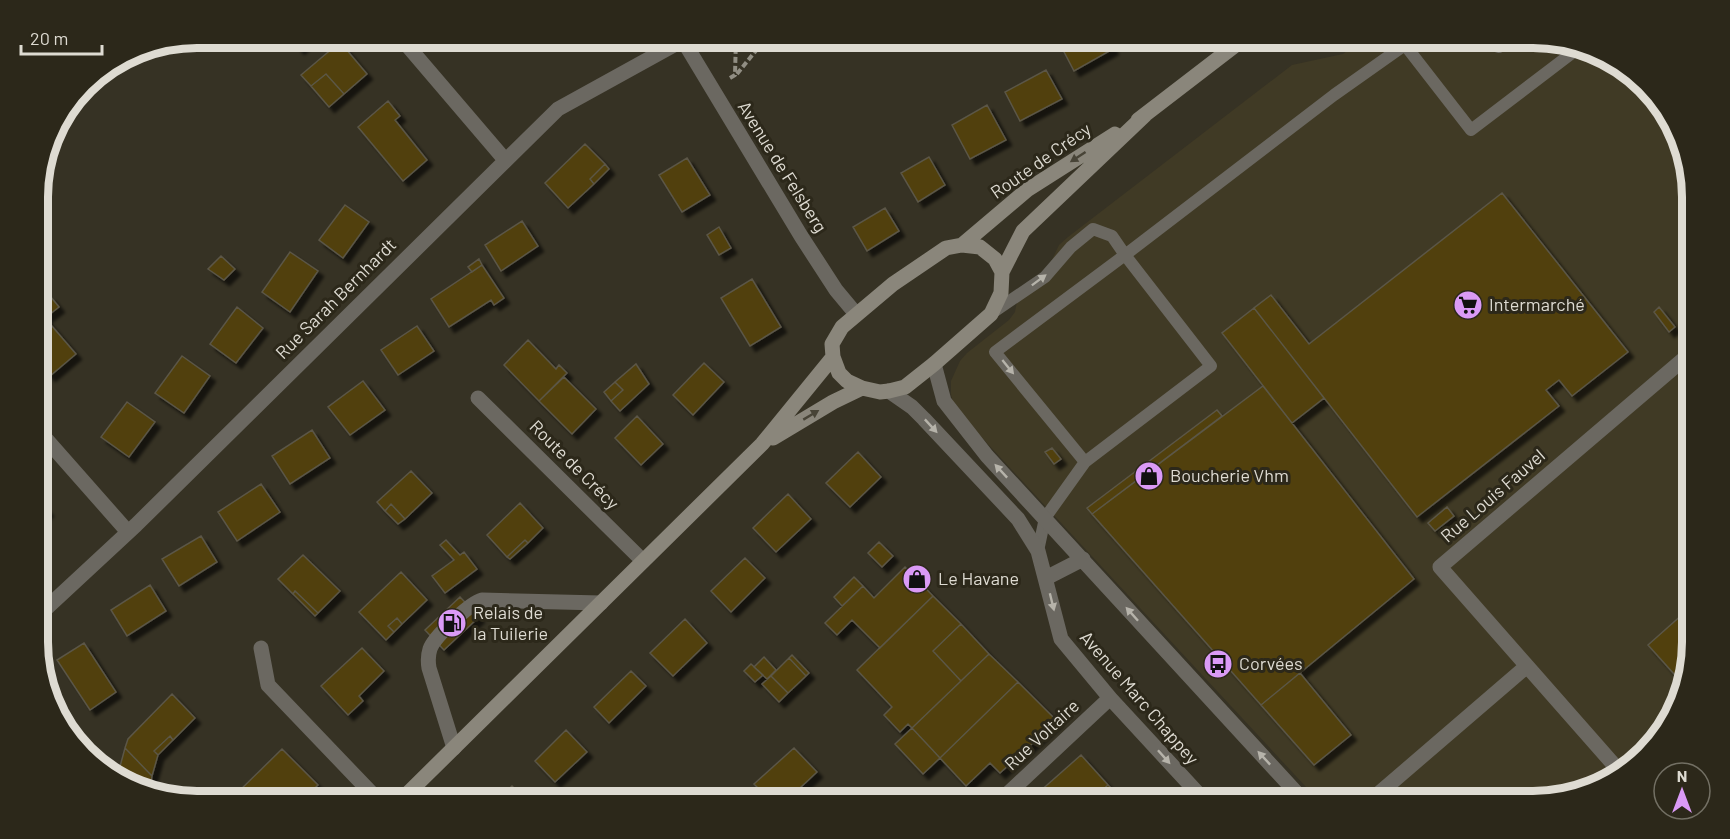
<svg xmlns="http://www.w3.org/2000/svg" width="1730" height="839" viewBox="0 0 1730 839" font-family="Barlow,sans-serif">
<style>
.built{fill:#403a25}
.building{fill:#514108;stroke:#5b5647;stroke-width:1.5;filter:url(#shadow)}
.lines{fill:none;stroke-linecap:round;stroke-linejoin:round}
.path{stroke:#918e83;stroke-width:4;stroke-dasharray:6 3;stroke-linecap:butt}
.lane{stroke:#6b6861;stroke-width:12}
.street{stroke:#6b6861;stroke-width:15}
.secondary{stroke:#8a867b;stroke-width:15}
.oneway{fill:#484437}
.oneway2{fill:#b6b3aa}
.labels{text-anchor:middle;stroke-width:6;stroke-linejoin:round;paint-order:stroke}
.street-label{font-size:18px;fill:#dedbd2;stroke:#2c281a}
.poi-label{font-size:18px;fill:#dedbd2;stroke:#2c281a;text-anchor:start}
.rim{fill:none;stroke:#dedbd2;stroke-width:8}
</style>
<defs>
<filter id="shadow"><feDropShadow dx="5.5" dy="5.5" stdDeviation="1.5" flood-color="#0009"/></filter>
</defs>
<rect width="100%" height="100%" fill="#363224"/>
<path class="built" d="M 1364,38 L 1533,38 L 1595,50 L 1660,100 L 1691,176 L 1692,643 L 1680,704 L 1622,774 L 1543,801 L 1319,801 L 961,415 L 954,406 L 951,394 L 951,381 L 960,361 L 967,353 L 1009,320 L 1015,312 L 1018,296 L 1050,264 L 1059,245 L 1068,237 L 1292,65 L 1343,54 Z"/>
<path class="building" d="M 289,37 L 312,37 L 299,49 Z
M 1076,37 L 1107,37 L 1113,49 L 1074,71 L 1061,46 Z
M 1531,37 L 1533,37 L 1544,40 L 1537,45 Z
M 340,42 L 367,74 L 344,94 L 326,74 L 311,86 L 301,75 Z
M 1046,70 L 1062,99 L 1020,121 L 1005,92 Z
M 326,74 L 344,94 L 329,107 L 311,86 Z
M 388,101 L 400,116 L 395,120 L 427,160 L 403,181 L 358,127 Z
M 987,105 L 1006,140 L 970,159 L 952,125 Z
M 585,144 L 605,164 L 590,179 L 594,184 L 568,208 L 545,183 Z
M 929,157 L 945,185 L 918,202 L 901,173 Z
M 687,158 L 710,195 L 682,212 L 659,175 Z
M 605,164 L 609,169 L 594,184 L 590,179 Z
M 1502,193 L 1628,352 L 1572,396 L 1559,380 L 1546,390 L 1559,406 L 1417,517 L 1254,308 L 1271,295 L 1309,344 Z
M 345,205 L 369,222 L 343,258 L 319,240 Z
M 885,208 L 899,231 L 867,251 L 853,227 Z
M 522,221 L 538,246 L 501,271 L 485,245 Z
M 719,227 L 731,248 L 719,255 L 707,235 Z
M 290,252 L 318,271 L 290,312 L 262,292 Z
M 221,256 L 235,269 L 224,280 L 208,269 Z
M 479,259 L 482,265 L 472,272 L 468,267 Z
M 482,265 L 504,298 L 494,305 L 491,300 L 449,327 L 431,299 Z
M 752,279 L 781,327 L 750,346 L 721,298 Z
M 50,296 L 59,307 L 45,318 L 76,354 L 50,376 L 38,363 L 38,306 Z
M 237,307 L 263,328 L 236,363 L 210,344 Z
M 1659,307 L 1675,327 L 1669,332 L 1654,312 Z
M 1254,308 L 1324,398 L 1292,423 L 1222,333 Z
M 417,326 L 434,351 L 398,375 L 381,350 Z
M 528,340 L 556,369 L 559,365 L 567,373 L 539,401 L 504,365 Z
M 182,356 L 210,376 L 184,413 L 155,393 Z
M 704,363 L 724,382 L 693,415 L 673,395 Z
M 636,364 L 649,384 L 620,411 L 611,401 L 623,390 L 615,382 Z
M 564,377 L 596,409 L 572,434 L 539,401 Z
M 363,381 L 385,410 L 350,435 L 328,407 Z
M 615,382 L 623,390 L 611,401 L 604,392 Z
M 1263,386 L 1414,579 L 1261,705 L 1092,514 Z
M 127,402 L 155,422 L 129,457 L 101,437 Z
M 1217,410 L 1222,416 L 1092,514 L 1087,508 Z
M 637,416 L 663,444 L 641,465 L 615,438 Z
M 312,430 L 330,458 L 290,484 L 272,456 Z
M 1052,448 L 1061,459 L 1054,464 L 1045,452 Z
M 858,452 L 881,477 L 850,507 L 826,483 Z
M 411,471 L 432,493 L 405,519 L 391,504 L 385,511 L 377,502 Z
M 261,484 L 280,512 L 237,541 L 218,512 Z
M 788,494 L 811,519 L 776,552 L 753,528 Z
M 39,501 L 48,511 L 39,519 Z
M 520,503 L 543,528 L 528,543 L 525,540 L 507,557 L 487,535 Z
M 391,504 L 405,519 L 398,524 L 385,511 Z
M 1447,507 L 1454,516 L 1435,531 L 1428,523 Z
M 201,536 L 217,562 L 179,586 L 162,559 Z
M 446,540 L 460,555 L 464,552 L 477,569 L 445,593 L 432,576 L 454,560 L 440,545 Z
M 525,540 L 528,543 L 510,559 L 507,557 Z
M 879,542 L 893,556 L 882,567 L 868,553 Z
M 303,555 L 340,591 L 318,613 L 295,591 L 293,594 L 278,579 Z
M 745,558 L 765,578 L 731,612 L 711,591 Z
M 905,567 L 933,596 L 880,648 L 852,620 L 837,635 L 825,623 L 863,586 L 874,598 Z
M 401,572 L 427,600 L 402,624 L 397,618 L 388,626 L 394,632 L 386,640 L 359,612 Z
M 854,577 L 863,586 L 842,606 L 834,597 Z
M 150,585 L 166,611 L 127,636 L 111,610 Z
M 295,591 L 318,613 L 315,616 L 293,594 Z
M 933,596 L 961,624 L 933,651 L 961,681 L 912,728 L 908,724 L 900,732 L 884,715 L 892,707 L 857,670 Z
M 460,597 L 479,617 L 444,650 L 425,630 Z
M 1692,606 L 1692,643 L 1684,685 L 1648,645 Z
M 397,618 L 402,624 L 394,632 L 388,626 Z
M 685,619 L 707,643 L 673,676 L 650,653 Z
M 961,624 L 989,654 L 961,681 L 933,651 Z
M 84,643 L 116,692 L 90,710 L 57,660 Z
M 362,648 L 384,671 L 359,696 L 363,701 L 348,715 L 321,686 Z
M 989,654 L 1018,682 L 940,758 L 912,728 Z
M 792,655 L 809,673 L 806,676 L 789,658 Z
M 764,657 L 776,670 L 767,679 L 754,667 Z
M 789,658 L 806,676 L 788,693 L 771,676 Z
M 751,664 L 763,675 L 755,682 L 744,671 Z
M 631,671 L 646,686 L 609,723 L 594,707 Z
M 1300,673 L 1351,735 L 1314,765 L 1261,705 Z
M 771,676 L 788,693 L 779,702 L 762,684 Z
M 1018,682 L 1057,721 L 1000,773 L 990,763 L 966,786 L 940,758 Z
M 172,694 L 195,718 L 173,740 L 170,736 L 154,751 L 158,755 L 152,776 L 125,748 L 128,739 Z
M 912,728 L 940,758 L 923,774 L 895,744 Z
M 566,730 L 587,752 L 555,782 L 535,761 Z
M 170,736 L 173,740 L 158,755 L 154,751 Z
M 125,748 L 152,776 L 151,782 L 118,774 Z
M 794,748 L 817,772 L 786,801 L 771,801 L 754,784 Z
M 282,749 L 318,785 L 301,801 L 291,791 L 280,801 L 231,801 L 230,800 Z
M 1081,755 L 1108,785 L 1090,801 L 1029,801 Z
M 1108,785 L 1124,801 L 1090,801 Z
M 512,786 L 527,801 L 496,801 Z"/>
<g class="lines">
<path class="path" d="M 737,74 L 767,37
M 730,78 L 735,75 L 736,37"/>
<path class="lane" d="M 1466,37 L 1499,47 L 1513,37
M 1405,45 L 1471,130 L 1580,47
M 992,313 L 1045,277 L 1071,247 L 1093,229 L 1112,236 L 1125,255 L 995,352 L 1085,462
M 1038,551 L 1045,518 L 1085,462 L 1211,366 L 1125,255 L 1334,95 L 1416,37"/>
<path class="street" d="M 400,37 L 505,160
M 681,37 L 801,236 L 836,290 L 856,314
M 934,364 L 944,401 L 987,456 L 1304,801
M 889,391 L 912,407 L 924,419 L 1018,519 L 1038,551 L 1061,639 L 1110,698 L 1205,801
M 478,398 L 643,561
M 38,430 L 128,532
M 1046,578 L 1083,559
M 39,615 L 136,525 L 558,109 L 683,40
M 261,648 L 268,685 L 379,801
M 1527,666 L 1622,774
M 454,748 L 429,668 C 428,662 428,655 430,649 C 434,637 470,603 482,600 L 601,603
M 1000,801 L 1110,698
M 1370,801 L 1527,666 L 1440,567 L 1692,352"/>
<path class="secondary" d="M 1138,120 L 1246,37
M 962,245 L 1027,190 L 1115,134
M 1002,272 L 995,259 L 980,247 L 962,245 L 946,248 L 893,284 L 842,327 L 832,344 L 833,357 L 839,373 L 847,381 L 862,388 L 880,392 L 889,391 L 905,387 L 934,364 L 991,314 L 1001,293 L 1002,272 L 1023,231 L 1145,115
M 773,438 L 833,402 L 862,388
M 400,801 L 762,444 L 833,357"/>
</g>
<defs><path id="oneway-solid" d="M-6-.8H1V-3.2L6.5 0L1 3.2V.8H-6Z" transform="scale(1.5)"/></defs>
<g class="oneway">
<use href="#oneway-solid" transform="translate(1078 157) rotate(147)"/>
<use href="#oneway-solid" transform="translate(811 415) rotate(-31)"/>
</g>
<g class="oneway2">
<use href="#oneway-solid" transform="translate(1039 280) rotate(-37)"/>
<use href="#oneway-solid" transform="translate(1008 367) rotate(51)"/>
<use href="#oneway-solid" transform="translate(931 426) rotate(47)"/>
<use href="#oneway-solid" transform="translate(1001 471) rotate(-133)"/>
<use href="#oneway-solid" transform="translate(1052 602) rotate(76)"/>
<use href="#oneway-solid" transform="translate(1132 614) rotate(-132)"/>
<use href="#oneway-solid" transform="translate(1164 757) rotate(48)"/>
<use href="#oneway-solid" transform="translate(1264 758) rotate(-133)"/>
</g>
<defs>
<g id="supermarket-disc" transform="scale(1.5)"><circle r="9.5" fill="#da9af6" stroke="#2c281a"/><path d="M-6-5.5h2.5l.6 2H6L4.5 2H-2.5L-4.4-4H-6ZM-1.5 3.2a1.3 1.3 0 1 0 .1 0ZM3 3.2a1.3 1.3 0 1 0 .1 0Z" fill="#111"/></g>
<g id="shop-disc" transform="scale(1.5)"><circle r="9.5" fill="#da9af6" stroke="#2c281a"/><path d="M-5-2.5h2.3a2.7 3.5 0 0 1 5.4 0H5L5.5 6h-11ZM-1.5-2.5h3a1.5 2.3 0 0 0-3 0Z" fill="#111"/></g>
<g id="fuel-disc" transform="scale(1.5)"><circle r="9.5" fill="#da9af6" stroke="#2c281a"/><path d="M-5.5-6h7V0h2V4h1.3V-2.5L3-4.5l.8-.8L6-3V5H2.5V1h-1V6h-7ZM-4.2-4.7v3.2H.2V-4.7Z" fill="#111"/></g>
<g id="bus-disc" transform="scale(1.5)"><circle r="9.5" fill="#da9af6" stroke="#2c281a"/><path d="M-5-6H5V4H4V6H2V4H-2V6H-4V4H-5ZM-3.5-4V0h7V-4ZM-3.5 1.2v1.5H-2V1.2ZM2 1.2v1.5H3.5V1.2Z" fill="#111"/></g>
</defs>
<g fill-rule="evenodd">
<use href="#supermarket-disc" x="1468" y="305"/>
<use href="#shop-disc" x="1149" y="476"/>
<use href="#shop-disc" x="917" y="579"/>
<use href="#fuel-disc" x="452" y="623"/>
<use href="#bus-disc" x="1218" y="664"/>
</g>
<g class="labels">
<g class="street-label">
<text transform="translate(1041 161) rotate(-35)" y="6">Route de Crécy</text>
<text transform="translate(782 167) rotate(58)" y="6">Avenue de Felsberg</text>
<text transform="translate(336 299) rotate(-45)" y="6">Rue Sarah Bernhardt</text>
<text transform="translate(574 465) rotate(45)" y="6">Route de Crécy</text>
<text transform="translate(1493 496) rotate(-41)" y="6">Rue Louis Fauvel</text>
<text transform="translate(1139 698) rotate(49)" y="6">Avenue Marc Chappey</text>
<text transform="translate(1042 735) rotate(-43)" y="6">Rue Voltaire</text>
</g>
<g class="poi-label">
<text x="1489" y="311">Intermarché</text>
<text x="1170" y="482">Boucherie Vhm</text>
<text x="938" y="585">Le Havane</text>
<text x="473" y="619">Relais de<tspan x="473" dy="21">la Tuilerie</tspan></text>
<text x="1239" y="670">Corvées</text>
</g>
</g>
<path d="M0 0H1730V839H0ZM197 48H1533A149 149 0 0 1 1682 197V642A149 149 0 0 1 1533 791H197A149 149 0 0 1 48 642V197A149 149 0 0 1 197 48Z" fill="#2c281a" fill-rule="evenodd"/>
<path class="rim" d="M197 48H1533A149 149 0 0 1 1682 197V642A149 149 0 0 1 1533 791H197A149 149 0 0 1 48 642V197A149 149 0 0 1 197 48Z"/>
<g transform="translate(1682 791)"><circle r="28" fill="#2c281a" stroke="#737064" stroke-width="1.5"/>
<path d="M0-4.5L10 22L0 15L-10 22Z" fill="#da9af6"/>
<text y="-9" font-size="16" font-weight="bold" text-anchor="middle" fill="#dedbd2">N</text>
</g>
<path d="M21 45v9h81v-9" fill="none" stroke="#dedbd2" stroke-width="3"/>
<text x="30" y="45" font-size="18" fill="#dedbd2" stroke="#2c281a" stroke-width="4.5" paint-order="stroke">20 m</text>
</svg>
